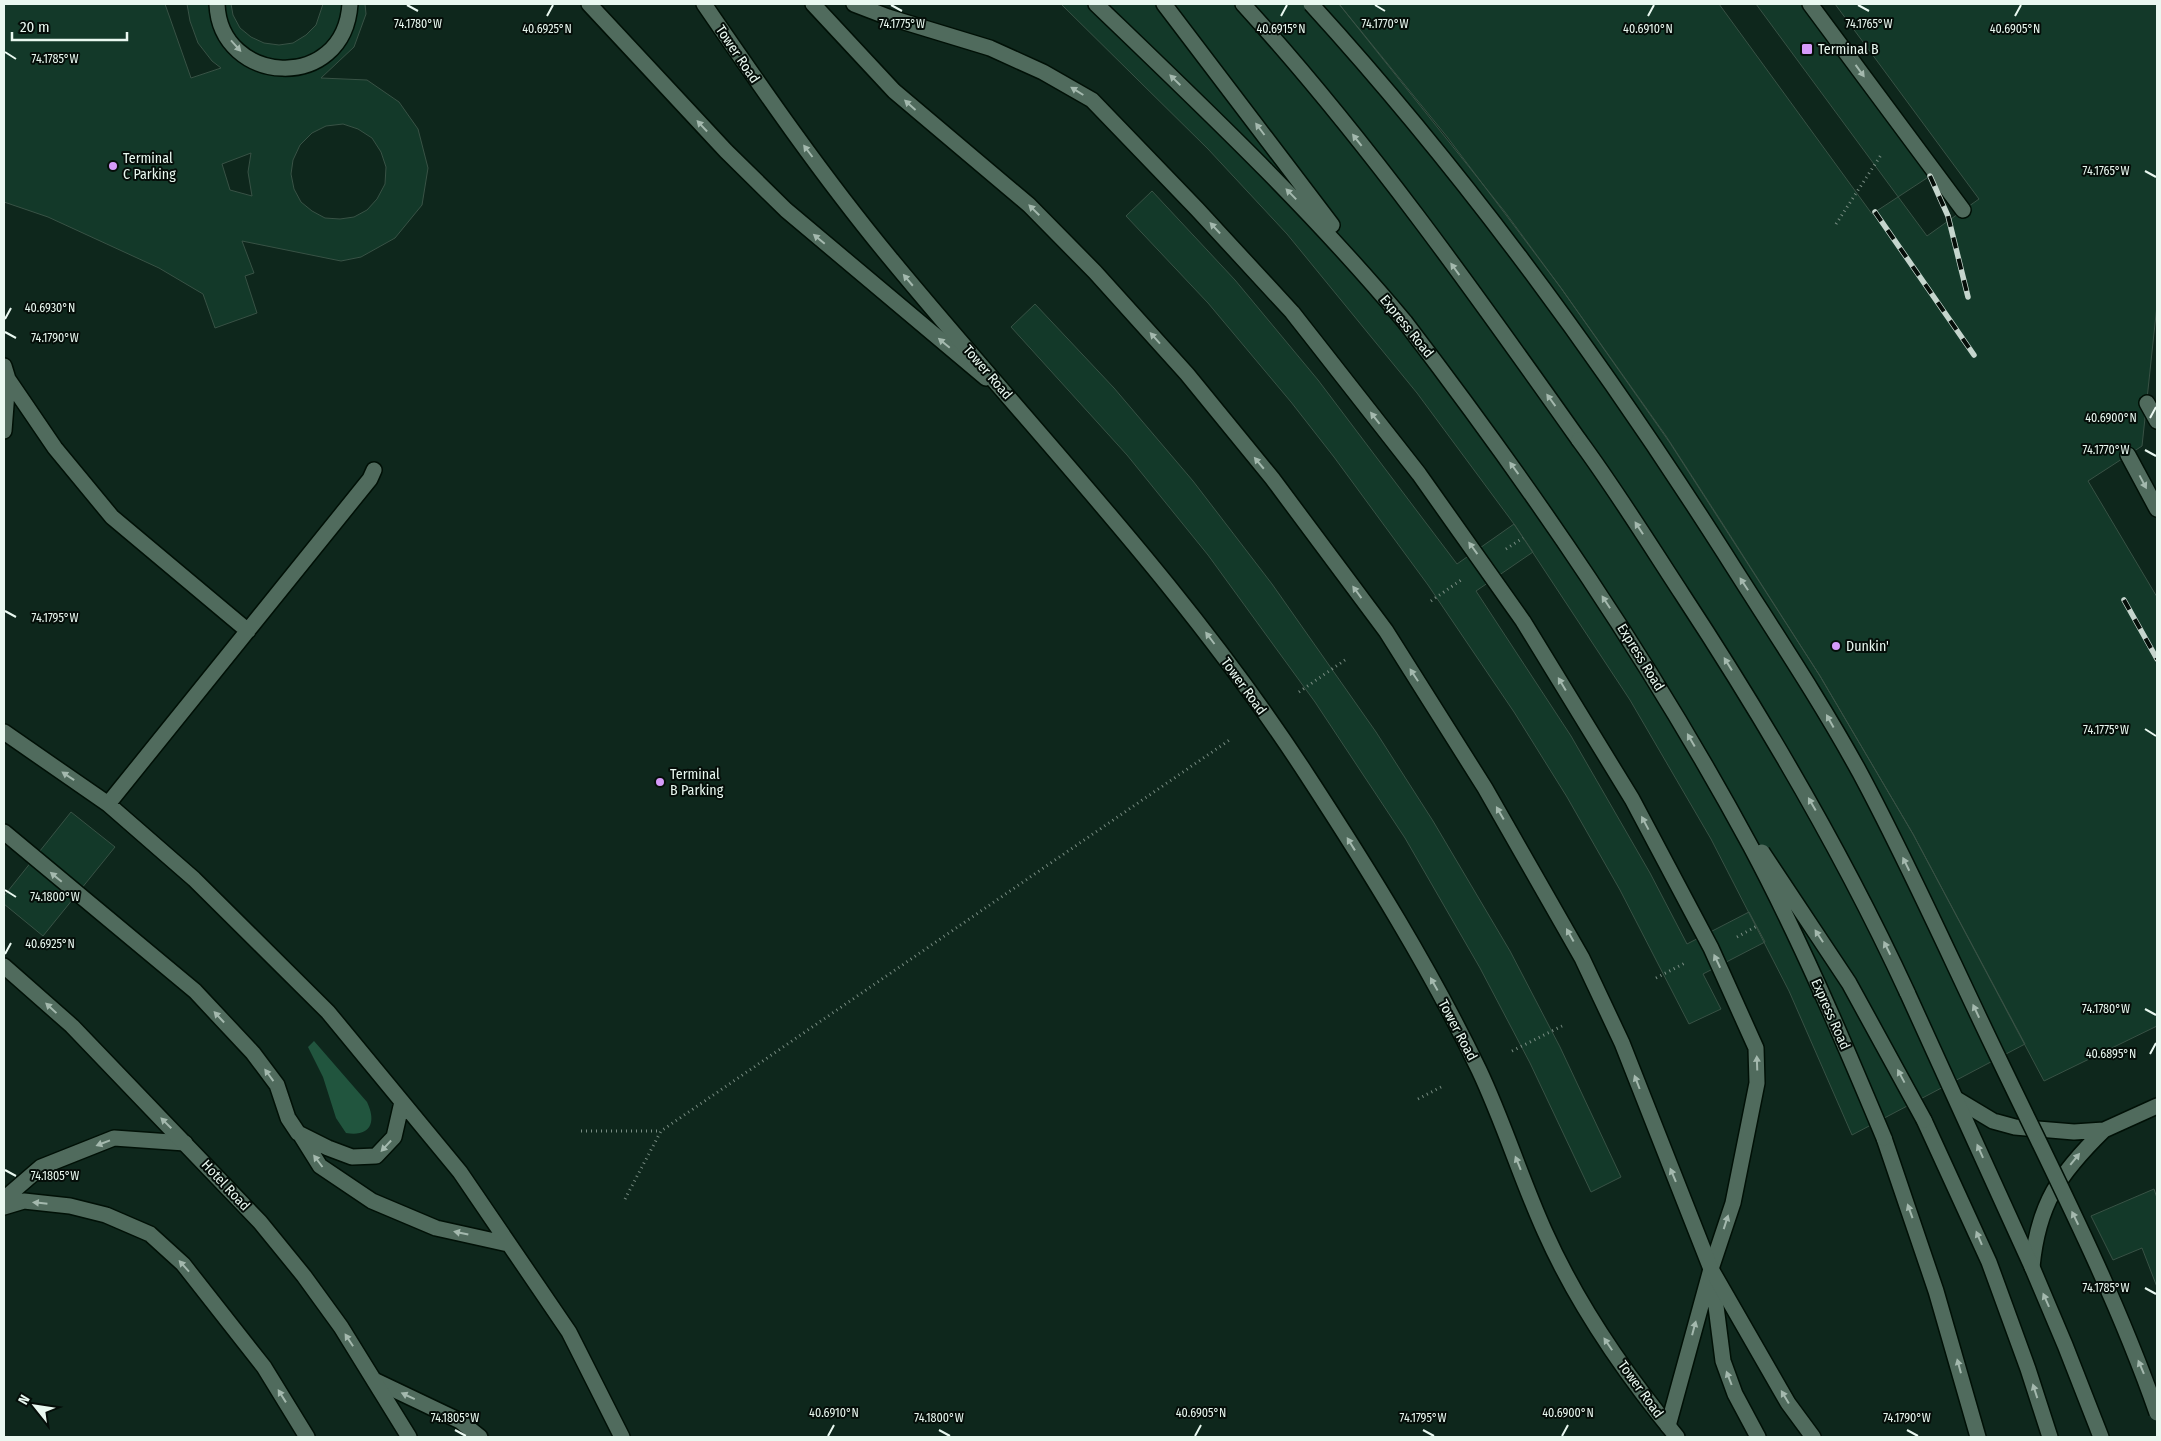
<svg xmlns="http://www.w3.org/2000/svg" width="2161" height="1441" viewBox="0 0 2161 1441" font-family="'Fira Sans Condensed',sans-serif">
<style>
.green{fill:#21553e}
.building{fill:#133929;stroke:#385245;fill-rule:evenodd}
.lines{fill:none;stroke-linecap:round;stroke-linejoin:round}
.lane-casing{stroke:#001006;stroke-width:18}
.secondary-casing{stroke:#001006;stroke-width:18}
.path{stroke:#798d83;stroke-width:3;stroke-dasharray:1 4;stroke-linecap:butt}
.lane{stroke:#506b5d;stroke-width:15}
.secondary{stroke:#506b5d;stroke-width:15}
.rail-casing{stroke:#c5d5cd;stroke-width:5.5}
.rail{stroke:#050e09;stroke-width:4;stroke-dasharray:11;stroke-linecap:butt}
.secondary-bridge-casing{stroke:#001006;stroke-width:18;stroke-linecap:butt}
.path-bridge{stroke:#798d83;stroke-width:3;stroke-dasharray:1 4;stroke-linecap:butt}
.secondary-bridge{stroke:#506b5d;stroke-width:15}
.oneway{fill:#a4b9ae}
.ticks{fill:none;stroke:#e9f8f0;stroke-width:2}
.poi-dot{fill:#d69bfa;stroke:#050e09;stroke-width:2}
.labels{text-anchor:middle;stroke-width:4;stroke-linejoin:round;paint-order:stroke}
.poi-label{font-size:14px;fill:#e9f8f0;stroke:#050e09;text-anchor:start}
.street-label{font-size:14px;fill:#e9f8f0;stroke:#050e09}
.ticks-label{font-size:12px;text-anchor:middle;fill:#e9f8f0;stroke:#050e09;stroke-width:4;stroke-linejoin:round;paint-order:stroke}
</style>
<rect width="100%" height="100%" fill="#0e271c"/>
<path class="green" d="M 314,1041 L 367,1102 C 377,1123 370,1137 346,1133 L 336,1118 L 323,1077 L 308,1047 Z"/>
<path class="building" d="M 4,4 L 165,4 L 191,78 L 221,68 L 212,61 L 198,43 L 190,21 L 187,4 L 231,4 L 233,15 L 240,28 L 251,37 L 264,43 L 279,45 L 293,43 L 306,35 L 316,25 L 323,4 L 365,4 L 366,14 L 354,47 L 321,78 L 367,80 L 399,102 L 418,129 L 428,168 L 422,205 L 395,238 L 361,257 L 341,261 L 242,241 L 254,273 L 245,276 L 257,313 L 215,328 L 203,294 L 159,268 L 48,217 L 4,202 ZM 343,124 L 358,129 L 372,138 L 381,152 L 386,167 L 385,184 L 377,199 L 367,210 L 354,217 L 340,219 L 325,218 L 312,211 L 301,202 L 294,189 L 291,174 L 293,160 L 300,145 L 312,133 L 326,126 ZM 251,153 L 248,172 L 252,196 L 230,190 L 222,164 Z
M 1061,4 L 1339,4 L 1505,212 L 1561,288 L 1670,443 L 1820,676 L 1913,834 L 2025,1044 L 1852,1135 L 1789,991 L 1711,839 L 1630,700 L 1514,524 L 1417,393 L 1287,234 L 1208,149 Z
M 1339,4 L 1756,4 L 1927,236 L 1979,199 L 1835,4 L 2157,4 L 2157,305 L 2142,446 L 2088,481 L 2157,597 L 2157,1026 L 2044,1081 L 1913,834 L 1820,676 L 1719,518 L 1666,436 L 1561,288 L 1448,138 Z
M 1719,4 L 1809,4 L 1930,176 L 1872,214 Z
M 1152,191 L 1235,280 L 1318,380 L 1457,564 L 1514,524 L 1533,552 L 1476,591 L 1571,736 L 1650,873 L 1687,944 L 1749,912 L 1765,942 L 1703,974 L 1721,1009 L 1689,1024 L 1620,890 L 1567,797 L 1514,712 L 1428,585 L 1334,457 L 1291,402 L 1208,303 L 1126,216 Z
M 1035,304 L 1114,388 L 1193,481 L 1272,584 L 1376,732 L 1433,821 L 1510,951 L 1560,1047 L 1621,1177 L 1591,1192 L 1530,1063 L 1480,968 L 1405,838 L 1315,702 L 1208,555 L 1127,455 L 1011,327 Z
M 71,812 L 115,847 L 43,936 L 4,904 L 4,896 Z
M 2154,1189 L 2157,1198 L 2157,1287 L 2142,1248 L 2113,1260 L 2091,1216 Z"/>
<g class="lines">
<g class="lane-casing">
<path id="lane" d="M 217,4 C 220,85 344,94 350,4
M 589,4 L 726,151 L 786,210 L 986,378
M 854,4 L 888,17 L 990,48 L 1043,72 L 1092,100 L 1197,209 L 1292,312 L 1419,474 L 1523,621 L 1632,799 L 1711,948 L 1756,1048 L 1757,1083 L 1733,1203 L 1711,1269 L 1668,1426
M 1810,4 L 1963,210
M 4,366 L 8,379 L 55,448 L 112,517 L 248,631
M 2147,403 L 2157,421
M 4,431 L 8,379
M 2128,455 L 2157,509
M 4,732 L 108,804 L 194,879 L 328,1012 L 460,1172 L 569,1332 L 622,1437
M 108,804 L 370,479 L 374,470
M 4,832 L 195,991 L 253,1053 L 277,1085 L 288,1118 L 298,1133 L 328,1148 L 352,1157 L 376,1156 L 394,1137 L 402,1102
M 1958,1100 L 1993,1121 L 2015,1127 L 2074,1132 L 2104,1130 L 2157,1106
M 300,1134 L 320,1166 L 372,1201 L 436,1228 L 508,1244
M 4,1199 L 41,1167 L 114,1138 L 185,1143
M 4,1207 L 24,1201 L 70,1206 L 106,1215 L 150,1234 L 183,1264 L 264,1367 L 307,1437
M 2032,1267 C 2038,1204 2059,1174 2104,1130
M 1712,1275 L 1723,1361 L 1735,1394 L 1758,1437
M 376,1381 L 460,1421 L 480,1437"/>
</g>
<g class="secondary-casing">
<path id="secondary" d="M 704,4 C 763,90 823,177 890,258 C 1031,429 1186,588 1307,775 C 1369,870 1430,968 1479,1070 C 1504,1123 1521,1179 1545,1232 C 1578,1306 1626,1375 1677,1437
M 813,4 L 894,91 L 1029,205 L 1095,272 L 1187,374 L 1272,478 L 1386,631 L 1485,788 L 1582,958 L 1622,1043 L 1711,1269 L 1788,1403 L 1813,1437
M 1096,4 C 1203,107 1310,208 1405,322
M 1164,4 L 1332,225
M 1243,4 C 1366,139 1473,290 1579,440
M 4,966 L 72,1026 L 260,1222 L 304,1276 L 341,1327 L 409,1437
M 1907,992 L 2032,1267 L 2065,1345 L 2101,1437
M 1924,1120 L 1989,1262 L 2028,1369 L 2050,1437
M 1884,1138 L 1936,1291 L 1978,1437"/>
</g>
<path class="path" d="M 1506,549 L 1523,538
M 1431,601 L 1461,580
M 1299,692 L 1345,660
M 1737,937 L 1757,926
M 1656,978 L 1687,962
M 1512,1051 L 1562,1026
M 1418,1099 L 1441,1087
M 581,1131 L 661,1131
M 625,1199 L 661,1131 L 1231,739"/>
<use href="#lane" class="lane"/>
<use href="#secondary" class="secondary"/>
<g class="rail-casing">
<path id="rail" d="M 1930,176 L 1948,216 L 1968,297
M 1875,212 L 1974,355
M 2124,600 L 2157,659"/>
</g>
<use href="#rail" class="rail"/>
<g class="secondary-bridge-casing">
<path id="secondary-bridge" d="M 1311,4 C 1465,173 1602,361 1725,554 C 1771,627 1819,698 1860,773 C 1910,866 1952,962 1998,1057 C 2054,1174 2114,1290 2157,1413
M 1405,322 C 1534,491 1650,660 1751,847 C 1801,941 1843,1040 1884,1138
M 1579,440 C 1616,490 1648,542 1682,594 C 1766,722 1843,853 1907,992
M 1762,852 L 1849,983 L 1924,1120"/>
</g>
<path class="path-bridge" d="M 1836,224 L 1881,155"/>
<use href="#secondary-bridge" class="secondary-bridge"/>
</g>
<defs><path id="oneway-solid" d="M-6-.8H1V-3.2L6.5 0L1 3.2V.8H-6Z" transform="scale(1.25)"/></defs>
<g class="oneway">
<use href="#oneway-solid" transform="translate(236 46) rotate(48)"/>
<use href="#oneway-solid" transform="translate(1860 71) rotate(54)"/>
<use href="#oneway-solid" transform="translate(1175 80) rotate(-136)"/>
<use href="#oneway-solid" transform="translate(1077 91) rotate(-148)"/>
<use href="#oneway-solid" transform="translate(910 105) rotate(-138)"/>
<use href="#oneway-solid" transform="translate(702 126) rotate(-133)"/>
<use href="#oneway-solid" transform="translate(1260 129) rotate(-127)"/>
<use href="#oneway-solid" transform="translate(1357 140) rotate(-128)"/>
<use href="#oneway-solid" transform="translate(808 151) rotate(-127)"/>
<use href="#oneway-solid" transform="translate(1291 194) rotate(-134)"/>
<use href="#oneway-solid" transform="translate(1034 210) rotate(-135)"/>
<use href="#oneway-solid" transform="translate(1215 228) rotate(-133)"/>
<use href="#oneway-solid" transform="translate(819 239) rotate(-140)"/>
<use href="#oneway-solid" transform="translate(1455 269) rotate(-126)"/>
<use href="#oneway-solid" transform="translate(908 280) rotate(-130)"/>
<use href="#oneway-solid" transform="translate(1155 338) rotate(-132)"/>
<use href="#oneway-solid" transform="translate(944 343) rotate(-140)"/>
<use href="#oneway-solid" transform="translate(1551 400) rotate(-126)"/>
<use href="#oneway-solid" transform="translate(1375 418) rotate(-128)"/>
<use href="#oneway-solid" transform="translate(1259 463) rotate(-130)"/>
<use href="#oneway-solid" transform="translate(1514 468) rotate(-126)"/>
<use href="#oneway-solid" transform="translate(2143 482) rotate(62)"/>
<use href="#oneway-solid" transform="translate(1639 528) rotate(-123)"/>
<use href="#oneway-solid" transform="translate(1473 548) rotate(-126)"/>
<use href="#oneway-solid" transform="translate(1744 584) rotate(-123)"/>
<use href="#oneway-solid" transform="translate(1357 592) rotate(-126)"/>
<use href="#oneway-solid" transform="translate(1606 602) rotate(-123)"/>
<use href="#oneway-solid" transform="translate(1210 638) rotate(-127)"/>
<use href="#oneway-solid" transform="translate(1728 664) rotate(-122)"/>
<use href="#oneway-solid" transform="translate(1414 675) rotate(-123)"/>
<use href="#oneway-solid" transform="translate(1562 684) rotate(-121)"/>
<use href="#oneway-solid" transform="translate(1830 721) rotate(-119)"/>
<use href="#oneway-solid" transform="translate(1691 740) rotate(-120)"/>
<use href="#oneway-solid" transform="translate(68 776) rotate(-146)"/>
<use href="#oneway-solid" transform="translate(1812 804) rotate(-120)"/>
<use href="#oneway-solid" transform="translate(1500 813) rotate(-120)"/>
<use href="#oneway-solid" transform="translate(1645 823) rotate(-118)"/>
<use href="#oneway-solid" transform="translate(1351 844) rotate(-122)"/>
<use href="#oneway-solid" transform="translate(1906 864) rotate(-116)"/>
<use href="#oneway-solid" transform="translate(56 877) rotate(-140)"/>
<use href="#oneway-solid" transform="translate(1570 935) rotate(-119)"/>
<use href="#oneway-solid" transform="translate(1819 936) rotate(-123)"/>
<use href="#oneway-solid" transform="translate(1887 948) rotate(-116)"/>
<use href="#oneway-solid" transform="translate(1717 961) rotate(-115)"/>
<use href="#oneway-solid" transform="translate(1434 984) rotate(-119)"/>
<use href="#oneway-solid" transform="translate(51 1008) rotate(-137)"/>
<use href="#oneway-solid" transform="translate(1976 1011) rotate(-115)"/>
<use href="#oneway-solid" transform="translate(219 1017) rotate(-133)"/>
<use href="#oneway-solid" transform="translate(1757 1063) rotate(-92)"/>
<use href="#oneway-solid" transform="translate(269 1075) rotate(-126)"/>
<use href="#oneway-solid" transform="translate(1901 1076) rotate(-118)"/>
<use href="#oneway-solid" transform="translate(1637 1082) rotate(-111)"/>
<use href="#oneway-solid" transform="translate(166 1123) rotate(-135)"/>
<use href="#oneway-solid" transform="translate(103 1143) rotate(159)"/>
<use href="#oneway-solid" transform="translate(386 1146) rotate(133)"/>
<use href="#oneway-solid" transform="translate(1980 1151) rotate(-114)"/>
<use href="#oneway-solid" transform="translate(2075 1159) rotate(-51)"/>
<use href="#oneway-solid" transform="translate(318 1161) rotate(-127)"/>
<use href="#oneway-solid" transform="translate(1518 1163) rotate(-112)"/>
<use href="#oneway-solid" transform="translate(1673 1175) rotate(-113)"/>
<use href="#oneway-solid" transform="translate(40 1203) rotate(-174)"/>
<use href="#oneway-solid" transform="translate(1910 1211) rotate(-110)"/>
<use href="#oneway-solid" transform="translate(2075 1218) rotate(-116)"/>
<use href="#oneway-solid" transform="translate(1726 1222) rotate(-72)"/>
<use href="#oneway-solid" transform="translate(461 1233) rotate(-168)"/>
<use href="#oneway-solid" transform="translate(1979 1238) rotate(-113)"/>
<use href="#oneway-solid" transform="translate(184 1266) rotate(-132)"/>
<use href="#oneway-solid" transform="translate(2046 1300) rotate(-114)"/>
<use href="#oneway-solid" transform="translate(1694 1328) rotate(-75)"/>
<use href="#oneway-solid" transform="translate(349 1340) rotate(-123)"/>
<use href="#oneway-solid" transform="translate(1608 1344) rotate(-124)"/>
<use href="#oneway-solid" transform="translate(1959 1366) rotate(-105)"/>
<use href="#oneway-solid" transform="translate(2141 1367) rotate(-113)"/>
<use href="#oneway-solid" transform="translate(1729 1378) rotate(-111)"/>
<use href="#oneway-solid" transform="translate(2035 1391) rotate(-108)"/>
<use href="#oneway-solid" transform="translate(282 1396) rotate(-122)"/>
<use href="#oneway-solid" transform="translate(408 1396) rotate(-155)"/>
<use href="#oneway-solid" transform="translate(1785 1397) rotate(-121)"/>
</g>
<path class="ticks" d="M 407,5 L 418,11M 891,5 L 902,11M 1375,5 L 1385,11M 1858,5 L 1869,11M 547,16 L 553,5M 1281,16 L 1287,5M 1648,16 L 1654,5M 2015,16 L 2021,5M 5,52 L 16,59M 2145,171 L 2156,177M 5,319 L 11,308M 5,332 L 16,338M 2150,418 L 2156,407M 2145,450 L 2156,456M 5,611 L 16,617M 2145,729 L 2156,736M 5,890 L 16,897M 5,954 L 11,943M 2145,1009 L 2156,1015M 2150,1054 L 2156,1043M 5,1170 L 16,1176M 2145,1288 L 2156,1294M 455,1430 L 466,1436M 939,1430 L 950,1436M 1423,1430 L 1434,1436M 1907,1430 L 1918,1436M 828,1436 L 834,1425M 1195,1436 L 1201,1425M 1562,1436 L 1568,1425"/>
<g class="poi-dot">
<rect x="1801" y="43" width="12" height="12" rx="2.5"/>
<circle cx="113" cy="166" r="5"/>
<circle cx="1836" cy="646" r="5"/>
<circle cx="660" cy="782" r="5"/>
</g>
<g class="labels">
<g class="poi-label">
<text x="1818" y="54">Terminal B</text>
<text x="123" y="163">Terminal<tspan x="123" dy="16">C Parking</tspan></text>
<text x="1846" y="651">Dunkin'</text>
<text x="670" y="779">Terminal<tspan x="670" dy="16">B Parking</tspan></text>
</g>
<g class="street-label">
<text transform="translate(738 54) rotate(56)" y="5">Tower Road</text>
<text transform="translate(1407 326) rotate(51)" y="5">Express Road</text>
<text transform="translate(988 372) rotate(49)" y="5">Tower Road</text>
<text transform="translate(1641 657) rotate(58)" y="5">Express Road</text>
<text transform="translate(1244 686) rotate(54)" y="5">Tower Road</text>
<text transform="translate(1831 1014) rotate(66)" y="5">Express Road</text>
<text transform="translate(1458 1030) rotate(62)" y="5">Tower Road</text>
<text transform="translate(226 1185) rotate(47)" y="5">Hotel Road</text>
<text transform="translate(1641 1389) rotate(54)" y="5">Tower Road</text>
</g>
</g>
<g class="ticks-label">
<text x="418" y="28">74.1780°W</text>
<text x="902" y="28">74.1775°W</text>
<text x="1385" y="28">74.1770°W</text>
<text x="1869" y="28">74.1765°W</text>
<text x="547" y="33">40.6925°N</text>
<text x="1281" y="33">40.6915°N</text>
<text x="1648" y="33">40.6910°N</text>
<text x="2015" y="33">40.6905°N</text>
<text x="55" y="63">74.1785°W</text>
<text x="2106" y="175">74.1765°W</text>
<text x="50" y="312">40.6930°N</text>
<text x="55" y="342">74.1790°W</text>
<text x="2111" y="422">40.6900°N</text>
<text x="2106" y="454">74.1770°W</text>
<text x="55" y="622">74.1795°W</text>
<text x="2106" y="734">74.1775°W</text>
<text x="55" y="901">74.1800°W</text>
<text x="50" y="948">40.6925°N</text>
<text x="2106" y="1013">74.1780°W</text>
<text x="2111" y="1058">40.6895°N</text>
<text x="55" y="1180">74.1805°W</text>
<text x="2106" y="1292">74.1785°W</text>
<text x="834" y="1417">40.6910°N</text>
<text x="1201" y="1417">40.6905°N</text>
<text x="1568" y="1417">40.6900°N</text>
<text x="455" y="1422">74.1805°W</text>
<text x="939" y="1422">74.1800°W</text>
<text x="1423" y="1422">74.1795°W</text>
<text x="1907" y="1422">74.1790°W</text>
</g>
<rect width="2161" height="1441" fill="none" stroke="#e9f8f0" stroke-width="10"/>
<g transform="translate(35 1406) rotate(300)" stroke="#050e09" stroke-width="4" paint-order="stroke">
<path d="M0-4L9 19L0 12L-9 19Z" fill="#e9f8f0"/>
<text y="-8" font-size="14" font-weight="bold" text-anchor="middle" fill="#e9f8f0">N</text>
</g>
<path d="M12 32v8h115v-8" fill="none" stroke="#e9f8f0" stroke-width="2.5"/>
<text x="20" y="32" font-size="15" fill="#e9f8f0" stroke="#050e09" stroke-width="4" paint-order="stroke">20 m</text>
</svg>
